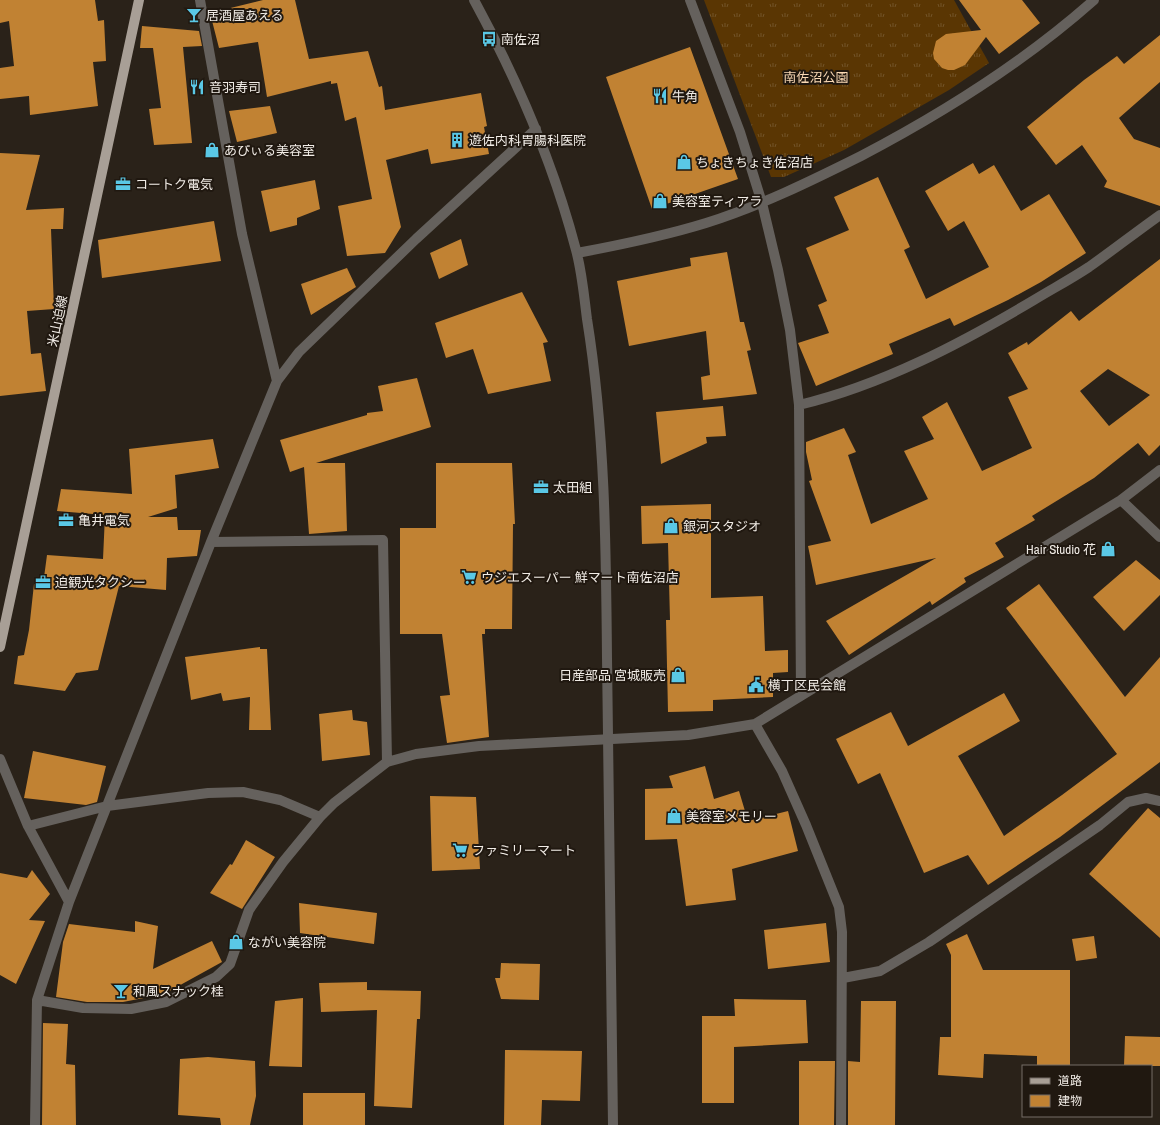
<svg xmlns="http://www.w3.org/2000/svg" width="1160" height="1125" viewBox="0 0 1160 1125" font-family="'Archivo Narrow','Noto Sans JP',sans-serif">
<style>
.grass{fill:url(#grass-tufts)}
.building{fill:#c18233;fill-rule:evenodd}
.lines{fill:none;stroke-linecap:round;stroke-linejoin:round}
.minor{stroke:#65615d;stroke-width:10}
.major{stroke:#a89f96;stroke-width:10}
.labels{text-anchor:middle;stroke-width:4;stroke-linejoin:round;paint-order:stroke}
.poi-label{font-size:13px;fill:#f1ece6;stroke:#201810;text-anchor:start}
.park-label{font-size:13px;fill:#fad9b5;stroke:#201810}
.street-label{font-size:13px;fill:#f1ece6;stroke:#201810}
</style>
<defs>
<pattern id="grass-tufts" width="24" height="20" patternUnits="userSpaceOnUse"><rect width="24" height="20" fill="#5a3603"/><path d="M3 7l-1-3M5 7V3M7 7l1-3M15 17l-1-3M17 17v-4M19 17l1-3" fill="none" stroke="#725328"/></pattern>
</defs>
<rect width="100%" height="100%" fill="#2a2219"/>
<path class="grass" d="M 704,0 L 954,0 L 989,63 L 949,90 L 844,150 L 784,177 L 771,177 Z"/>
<path class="building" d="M 0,0 L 95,0 L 98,21 L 104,20 L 106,61 L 93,62 L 98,106 L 30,115 L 29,96 L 0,99 L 0,68 L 14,66 L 9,21 L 0,23 Z
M 263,0 L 295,0 L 309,59 L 368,51 L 379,87 L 382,86 L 385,110 L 481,93 L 487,126 L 484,127 L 489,154 L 431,164 L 428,149 L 386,160 L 401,227 L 385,253 L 347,256 L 338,206 L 372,199 L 356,117 L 345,121 L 337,83 L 331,84 L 331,81 L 267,97 L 258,42 L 219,48 L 210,13 Z
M 959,0 L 1022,0 L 1040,23 L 999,54 L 986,37 L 965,65 L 954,70 L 948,70 L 942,68 L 934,59 L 933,53 L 936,41 L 946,34 L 981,30 Z
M 142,26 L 199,31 L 202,46 L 183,47 L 192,143 L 154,145 L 149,109 L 161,108 L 153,48 L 140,48 Z
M 1160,35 L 1160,82 L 1119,118 L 1134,139 L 1160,148 L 1160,206 L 1104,187 L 1107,181 L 1082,145 L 1056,165 L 1027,127 L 1084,80 L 1117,56 L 1124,64 Z
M 690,47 L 738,179 L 652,209 L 606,77 Z
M 270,106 L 277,133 L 237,142 L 229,111 Z
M 0,153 L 40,155 L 26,210 L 64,208 L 63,229 L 51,229 L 54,309 L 27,311 L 31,354 L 41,353 L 46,391 L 0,396 Z
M 973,163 L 979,174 L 994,165 L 1021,211 L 1049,194 L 1086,253 L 1041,282 L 1008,300 L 954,326 L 950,318 L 889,344 L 893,354 L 816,386 L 798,343 L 829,333 L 818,305 L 827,301 L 806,248 L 849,230 L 834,197 L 878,177 L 910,247 L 904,250 L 926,299 L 989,267 L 964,221 L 948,231 L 925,191 Z
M 315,180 L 320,209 L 297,218 L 297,225 L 270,232 L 261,191 Z
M 214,221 L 221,261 L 102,278 L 98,240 Z
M 461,239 L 468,265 L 439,279 L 430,253 Z
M 727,252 L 740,322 L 744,322 L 751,350 L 747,351 L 757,394 L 703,400 L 701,377 L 710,375 L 706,331 L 629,346 L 617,281 L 691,266 L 690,258 Z
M 1160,259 L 1160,445 L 1149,456 L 1138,443 L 1094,478 L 1032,516 L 1035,520 L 995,543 L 1004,557 L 964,578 L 966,582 L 932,605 L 930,601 L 849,655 L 826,621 L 936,558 L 816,585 L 808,546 L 831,541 L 809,481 L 812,480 L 806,452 L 806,442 L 844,428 L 856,452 L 848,455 L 871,524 L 928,499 L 904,451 L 934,439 L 922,417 L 947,402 L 982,471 L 1032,448 L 1008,397 L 1028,389 L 1008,353 L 1027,342 L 1028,345 L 1071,311 L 1079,321 ZM 1108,369 L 1150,395 L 1109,426 L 1080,391 Z
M 347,268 L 356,287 L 311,315 L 301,284 Z
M 522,292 L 548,342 L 543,343 L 551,381 L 488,394 L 473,349 L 446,358 L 435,323 Z
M 417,378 L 431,427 L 316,463 L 345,463 L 347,531 L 309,534 L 304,467 L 290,472 L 280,440 L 367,415 L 367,413 L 383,411 L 378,386 Z
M 723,406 L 726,436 L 706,437 L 707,443 L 661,464 L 656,412 Z
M 213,439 L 219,468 L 175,475 L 177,508 L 148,517 L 177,517 L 178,530 L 201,530 L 197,556 L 167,558 L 166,590 L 119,586 L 98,670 L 76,673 L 65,691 L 14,684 L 18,656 L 24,655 L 29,630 L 34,584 L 43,585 L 47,555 L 103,559 L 105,515 L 57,511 L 61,489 L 132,494 L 129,449 Z
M 436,463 L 512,463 L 515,524 L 513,524 L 512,629 L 485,629 L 485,634 L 482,634 L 489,737 L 447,743 L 440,696 L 450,695 L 442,634 L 400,634 L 400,528 L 436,528 Z
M 711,504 L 711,598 L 763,596 L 765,651 L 788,650 L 788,672 L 773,673 L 773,697 L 713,700 L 713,711 L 668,712 L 666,620 L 670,620 L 668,543 L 642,544 L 641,506 Z
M 1136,560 L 1160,580 L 1160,595 L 1124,631 L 1093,597 Z
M 1039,584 L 1125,697 L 1160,657 L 1160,762 L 1060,837 L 988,885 L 968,855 L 924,873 L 880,773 L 858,784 L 836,739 L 891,712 L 908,746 L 1004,693 L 1020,721 L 958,756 L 1004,836 L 1062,795 L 1117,754 L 1006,608 Z
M 260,647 L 260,649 L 267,649 L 271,730 L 249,730 L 250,697 L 223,701 L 221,693 L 191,700 L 185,657 Z
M 352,710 L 353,720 L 367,722 L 370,755 L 322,761 L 319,714 Z
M 33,751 L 106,766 L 97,802 L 86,805 L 24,798 Z
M 705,766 L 714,799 L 739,791 L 748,821 L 788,811 L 798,851 L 732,869 L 736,900 L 686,906 L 677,839 L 645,840 L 645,789 L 673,788 L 669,776 Z
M 430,796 L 476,797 L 480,869 L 432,871 Z
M 1148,808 L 1160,818 L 1160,938 L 1089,874 Z
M 246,840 L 275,857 L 242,909 L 210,893 L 230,864 L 232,865 Z
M 32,870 L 50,894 L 29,920 L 45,921 L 16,984 L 0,975 L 0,873 L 27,878 Z
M 299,903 L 377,913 L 374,944 L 300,933 Z
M 135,921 L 158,926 L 153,969 L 212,941 L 222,962 L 164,994 L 123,1002 L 87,1002 L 56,997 L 63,942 L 69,924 L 135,932 Z
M 826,923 L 830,962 L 768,969 L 764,930 Z
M 967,934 L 983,970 L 1070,970 L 1070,1066 L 1037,1066 L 1037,1056 L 984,1054 L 983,1078 L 938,1075 L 940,1037 L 951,1037 L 951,955 L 946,944 Z
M 1094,936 L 1097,958 L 1076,961 L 1072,939 Z
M 501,963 L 540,964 L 539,1000 L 501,999 L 495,978 L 500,978 Z
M 367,982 L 367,990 L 421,991 L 420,1019 L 417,1019 L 412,1108 L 374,1106 L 377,1010 L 321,1012 L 319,983 Z
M 303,998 L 302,1067 L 269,1066 L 275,1001 Z
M 734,999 L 806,1000 L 808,1043 L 734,1047 L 734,1103 L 702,1103 L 702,1016 L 735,1016 Z
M 861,1001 L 896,1001 L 895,1125 L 848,1125 L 848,1061 L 860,1062 Z
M 43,1023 L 68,1024 L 66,1064 L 75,1065 L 76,1125 L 42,1125 Z
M 1125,1036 L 1160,1037 L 1160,1066 L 1124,1066 Z
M 505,1050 L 582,1051 L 580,1101 L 542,1100 L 541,1125 L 504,1125 Z
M 208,1057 L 255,1061 L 256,1096 L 250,1125 L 221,1125 L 220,1118 L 178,1115 L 180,1059 Z
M 799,1061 L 835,1061 L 834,1125 L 799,1125 Z
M 303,1093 L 365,1093 L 365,1125 L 303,1125 Z"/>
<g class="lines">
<path class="minor" d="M 200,0 L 242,234 L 277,381
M 474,0 C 517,79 553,162 576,250 C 582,272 584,296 587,319 C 605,431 606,544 607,658 C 609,814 611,969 613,1125
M 690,0 L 740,132 L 762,203 L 778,270 L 790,330 L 799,405 L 801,695
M 536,129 L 416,239 L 299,352 L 277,381 L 211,542 L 69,902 L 37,1000 L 83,1008 L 131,1009 L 166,1002 L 216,977 L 230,964 L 249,910 L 283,862 L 320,817 L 334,803 L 387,762 L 416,754 L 479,746 L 688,735 L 755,724 L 1121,500 L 1160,470
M 577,253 C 620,245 664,236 706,223 C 760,206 811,181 861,156 C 945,112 1023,63 1094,0
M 799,405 C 882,385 960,344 1034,300 C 1052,289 1071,279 1089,267 C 1113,250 1136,232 1160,215
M 1121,500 L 1160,537
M 211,542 L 383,540 L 387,762
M 755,724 L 782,771 L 806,825 L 839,907 L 842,932 L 841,1125
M 0,759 L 28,826 L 69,902
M 28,826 L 107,806 L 208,793 L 243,792 L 280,800 L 320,817
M 843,978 L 880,971 L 929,942 L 1100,825 L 1128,802 L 1146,798 L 1160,801
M 35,1125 L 37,1000"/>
<path class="major" d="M 0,647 L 139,0"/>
</g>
<defs>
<g id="bar-bare" transform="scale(1.2)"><path d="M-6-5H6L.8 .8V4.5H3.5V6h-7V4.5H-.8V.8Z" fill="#5ac8e6" stroke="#201810" stroke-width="2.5" paint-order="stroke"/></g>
<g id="bus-bare" transform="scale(1.2)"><path d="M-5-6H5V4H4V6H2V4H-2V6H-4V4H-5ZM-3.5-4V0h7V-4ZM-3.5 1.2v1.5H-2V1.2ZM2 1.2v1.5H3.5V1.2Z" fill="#5ac8e6" stroke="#201810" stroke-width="2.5" paint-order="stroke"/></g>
<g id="restaurant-bare" transform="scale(1.2)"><path d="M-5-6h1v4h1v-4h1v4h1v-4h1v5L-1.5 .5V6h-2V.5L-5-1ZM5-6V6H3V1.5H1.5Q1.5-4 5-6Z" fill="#5ac8e6" stroke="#201810" stroke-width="2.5" paint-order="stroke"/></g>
<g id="building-bare" transform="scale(1.2)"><path d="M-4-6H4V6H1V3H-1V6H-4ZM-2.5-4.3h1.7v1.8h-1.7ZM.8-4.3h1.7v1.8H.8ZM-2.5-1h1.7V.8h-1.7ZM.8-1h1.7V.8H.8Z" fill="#5ac8e6" stroke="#201810" stroke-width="2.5" paint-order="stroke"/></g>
<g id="shop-bare" transform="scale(1.2)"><path d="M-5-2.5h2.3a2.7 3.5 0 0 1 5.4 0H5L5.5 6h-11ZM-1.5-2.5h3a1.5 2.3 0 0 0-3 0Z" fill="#5ac8e6" stroke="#201810" stroke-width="2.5" paint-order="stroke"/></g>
<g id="office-bare" transform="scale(1.2)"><path d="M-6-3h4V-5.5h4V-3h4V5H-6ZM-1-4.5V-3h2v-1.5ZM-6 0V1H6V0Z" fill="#5ac8e6" stroke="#201810" stroke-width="2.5" paint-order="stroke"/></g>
<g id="supermarket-bare" transform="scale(1.2)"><path d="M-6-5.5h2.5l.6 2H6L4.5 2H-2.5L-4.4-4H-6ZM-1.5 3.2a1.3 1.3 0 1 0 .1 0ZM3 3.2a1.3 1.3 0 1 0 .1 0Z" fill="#5ac8e6" stroke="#201810" stroke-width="2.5" paint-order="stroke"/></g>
<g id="civic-bare" transform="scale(1.2)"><path d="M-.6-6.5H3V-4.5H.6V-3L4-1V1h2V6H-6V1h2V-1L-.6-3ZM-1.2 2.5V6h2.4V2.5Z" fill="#5ac8e6" stroke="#201810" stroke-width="2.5" paint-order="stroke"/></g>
</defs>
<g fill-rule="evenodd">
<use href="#bar-bare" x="194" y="15"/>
<use href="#bus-bare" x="489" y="39"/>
<use href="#restaurant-bare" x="197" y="87"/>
<use href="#restaurant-bare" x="660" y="96"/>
<use href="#building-bare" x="457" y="140"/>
<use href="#shop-bare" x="212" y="150"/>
<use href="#shop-bare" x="684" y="162"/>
<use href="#office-bare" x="123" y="184"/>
<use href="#shop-bare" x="660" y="201"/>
<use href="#office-bare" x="541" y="487"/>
<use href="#office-bare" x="66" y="520"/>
<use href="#shop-bare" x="671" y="526"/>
<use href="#shop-bare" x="1108" y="549"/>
<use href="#supermarket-bare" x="469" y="577"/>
<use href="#office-bare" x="43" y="582"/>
<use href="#shop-bare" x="678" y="675"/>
<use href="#civic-bare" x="756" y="685"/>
<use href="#shop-bare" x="674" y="816"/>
<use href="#supermarket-bare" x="460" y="850"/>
<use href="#shop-bare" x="236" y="942"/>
<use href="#bar-bare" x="121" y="991"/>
</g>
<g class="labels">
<g class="poi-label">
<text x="206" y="20">居酒屋あえる</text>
<text x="501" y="44">南佐沼</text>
<text x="209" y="92">音羽寿司</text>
<text x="672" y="101">牛角</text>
<text x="469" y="145">遊佐内科胃腸科医院</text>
<text x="224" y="155">あぴぃる美容室</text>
<text x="696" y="167">ちょきちょき佐沼店</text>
<text x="135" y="189">コートク電気</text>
<text x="672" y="206">美容室ティアラ</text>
<text x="553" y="492">太田組</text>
<text x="78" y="525">亀井電気</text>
<text x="683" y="531">銀河スタジオ</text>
<text x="1096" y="554" text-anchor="end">Hair Studio 花</text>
<text x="481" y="582">ウジエスーパー 鮮マート南佐沼店</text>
<text x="55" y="587">迫観光タクシー</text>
<text x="666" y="680" text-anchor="end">日産部品 宮城販売</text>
<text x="768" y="690">横丁区民会館</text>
<text x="686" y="821">美容室メモリー</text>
<text x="472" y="855">ファミリーマート</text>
<text x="248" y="947">ながい美容院</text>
<text x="133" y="996">和風スナック桂</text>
</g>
<g class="park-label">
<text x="816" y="82">南佐沼公園</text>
</g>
<g class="street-label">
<text transform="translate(57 321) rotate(-78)" y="5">米山迫線</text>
</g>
</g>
<rect x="1022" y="1065" width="130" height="52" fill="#201810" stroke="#746d66"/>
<rect x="1030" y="1078" width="20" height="6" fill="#a89f96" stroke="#746d66"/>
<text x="1058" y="1085" font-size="12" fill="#f1ece6">道路</text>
<rect x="1030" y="1095" width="20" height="12" fill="#c18233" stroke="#746d66"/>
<text x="1058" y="1105" font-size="12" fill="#f1ece6">建物</text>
</svg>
